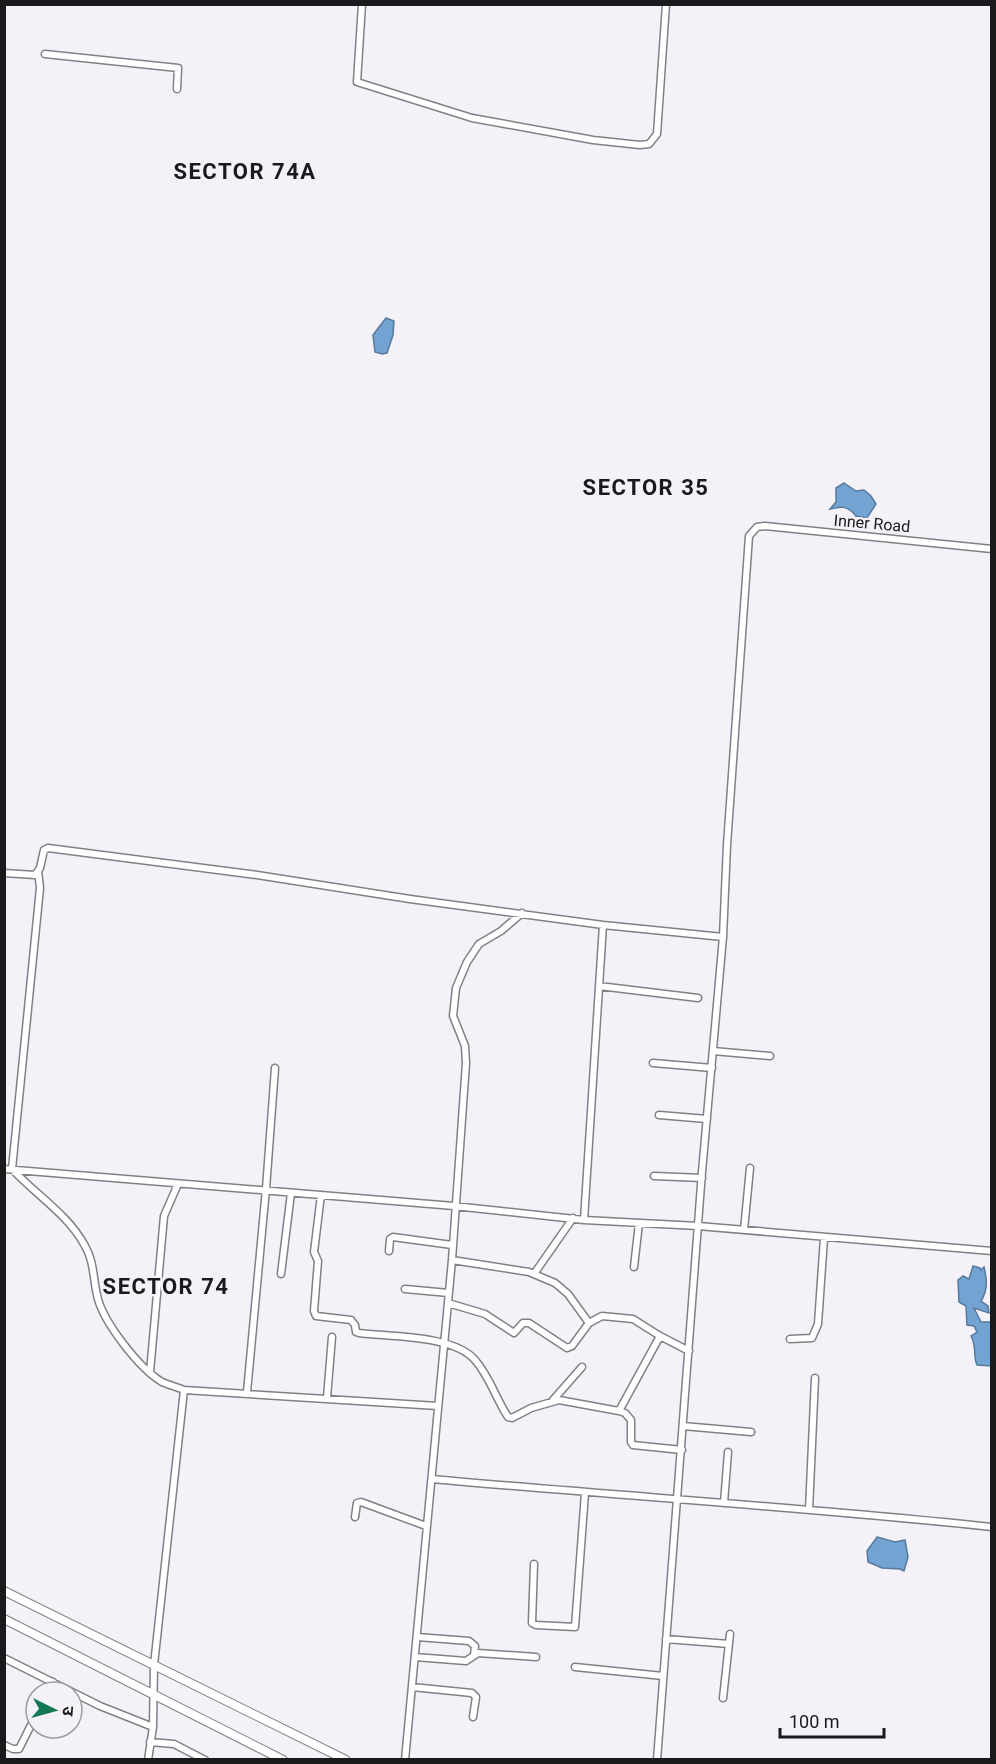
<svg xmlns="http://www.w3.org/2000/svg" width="996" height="1764" viewBox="0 0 996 1764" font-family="Roboto,'Noto Sans Devanagari',sans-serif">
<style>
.water{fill:#73a3d3;stroke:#587a9c;stroke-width:1.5}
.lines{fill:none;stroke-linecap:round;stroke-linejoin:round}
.minor-casing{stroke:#837f86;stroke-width:9}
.tertiary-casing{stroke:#837f86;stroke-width:10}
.minor{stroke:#fff;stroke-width:6}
.tertiary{stroke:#fff;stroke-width:8}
.labels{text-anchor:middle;stroke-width:4.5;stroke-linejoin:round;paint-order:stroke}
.street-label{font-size:16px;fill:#1a191c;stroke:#f4f1f8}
.district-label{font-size:22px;font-weight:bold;letter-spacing:1.5px;fill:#1a191c;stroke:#f4f1f8}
</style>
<rect width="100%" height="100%" fill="#f4f1f8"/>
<path class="water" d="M 386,318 L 394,321 L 393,335 L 387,353 L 382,354 L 375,352 L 373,335 Z
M 844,483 L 856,491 L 864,490 L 871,496 L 876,504 L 867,518 L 856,516 C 848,506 842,506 830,509 L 836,502 L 836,488 Z
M 973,1266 L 980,1268 L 981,1270 L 984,1267 C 987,1279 988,1290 981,1301 L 988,1306 L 989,1313 L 974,1308 L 981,1322 L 991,1322 L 991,1366 L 977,1365 C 973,1357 977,1347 971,1336 L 977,1332 L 974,1326 L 967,1325 L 966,1306 L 959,1302 L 958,1280 L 963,1276 L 969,1279 Z
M 877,1537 L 895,1542 L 905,1540 L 908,1557 L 904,1571 L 900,1569 L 882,1568 L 868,1562 L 867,1551 Z"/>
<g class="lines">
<g class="minor-casing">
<path id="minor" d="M 362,4 L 357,82 L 472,118 L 593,140 L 640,145 L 649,144 L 657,134 L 666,4
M 45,54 L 178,68 L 177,89
M 38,871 L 40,888 L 12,1169 C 36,1195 68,1214 85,1246 C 94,1261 93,1278 97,1295 C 102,1321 139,1368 162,1382 C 169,1385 177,1387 184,1390 L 438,1406
M 4,873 L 35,875 L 40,868 L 44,850 L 48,848 L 257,875 L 410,899 L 603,925 L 723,937
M 599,986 L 698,998
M 713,1051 L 770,1056
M 653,1063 L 712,1068
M 659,1115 L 707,1119
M 4,1169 L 454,1206 L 584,1220 L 698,1226 L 992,1251
M 654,1176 L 702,1178
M 321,1195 L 314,1252 L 318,1261 L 314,1311 L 316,1316 L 351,1320 L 355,1325 L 356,1332 L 359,1333 C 391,1337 454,1335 475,1360 C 490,1377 496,1399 508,1417 L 512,1418 L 531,1408 L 559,1400 L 619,1411 L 625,1413 L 631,1420 L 631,1442 L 633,1445 L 682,1450
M 584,1220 L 603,925
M 744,1230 L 750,1168
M 389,1251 L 390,1239 L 393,1237 L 452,1245
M 452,1260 L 529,1272 L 555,1283 L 568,1294 L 589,1323 L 602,1316 L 633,1319 L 660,1336 L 689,1351
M 634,1267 L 639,1223
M 281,1274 L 291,1193
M 534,1274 L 573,1218
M 405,1289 L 449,1293
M 448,1303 L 485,1314 L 514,1333 L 523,1323 L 529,1323 L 567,1348 L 572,1346 L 589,1323
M 790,1339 L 812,1338 L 818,1324 L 824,1238
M 150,1372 L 164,1216 L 178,1184
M 247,1392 L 266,1189 L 275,1068
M 327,1398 L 332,1337
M 553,1400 L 582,1367
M 619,1411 L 660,1336
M 683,1426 L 751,1432
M 432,1479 C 618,1496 805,1507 992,1527
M 724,1503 L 728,1452
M 809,1510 L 815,1378
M 355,1517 L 357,1503 L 361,1502 L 426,1526
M 534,1564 L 532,1623 L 536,1625 L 575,1627 L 585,1493
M 417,1637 L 469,1641 L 475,1646 L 474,1655
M 666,1639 L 729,1644
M 415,1657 L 466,1661 L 478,1653 L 536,1657
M 4,1658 L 100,1706 L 153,1727
M 575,1667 L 663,1676
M 412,1687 L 472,1693 L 476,1697 L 473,1717
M 48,1692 L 53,1682
M 723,1698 L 730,1634
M 150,1742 L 174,1744 L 205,1760
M 4,1745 L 13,1749 L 19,1749 L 36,1715
M 148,1760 L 153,1727 L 154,1665 L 184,1390
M 405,1760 L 452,1260 L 466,1063 L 465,1046 L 453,1016 L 456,988 L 467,962 L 479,944 L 501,931 L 522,913
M 657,1760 L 702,1172 L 723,937 L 727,845 L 749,536 L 757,527 L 765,526 L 992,549"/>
</g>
<g class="tertiary-casing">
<path id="tertiary" d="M 4,1591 L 346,1760
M 4,1619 L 283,1760"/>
</g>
<use href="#minor" class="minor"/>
<use href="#tertiary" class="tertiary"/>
</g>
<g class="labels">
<g class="street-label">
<text transform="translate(872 523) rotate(5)" y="6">Inner Road</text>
</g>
<g class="district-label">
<text x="245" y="179">SECTOR 74A</text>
<text x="646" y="495">SECTOR 35</text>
<text x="166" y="1294">SECTOR 74</text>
</g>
</g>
<rect width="996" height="1764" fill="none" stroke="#1a191c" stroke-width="12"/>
<g transform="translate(54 1710) rotate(95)"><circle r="28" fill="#f4f1f8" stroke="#9d9ba0" stroke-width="1.5"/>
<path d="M0-4.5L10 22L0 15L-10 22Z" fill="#117953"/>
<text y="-9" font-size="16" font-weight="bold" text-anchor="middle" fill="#1a191c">उ</text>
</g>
<path d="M780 1728v9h104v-9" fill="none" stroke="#1a191c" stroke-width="3"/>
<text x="789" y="1728" font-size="18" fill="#1a191c" stroke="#f4f1f8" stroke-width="4.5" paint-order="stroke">100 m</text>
</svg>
